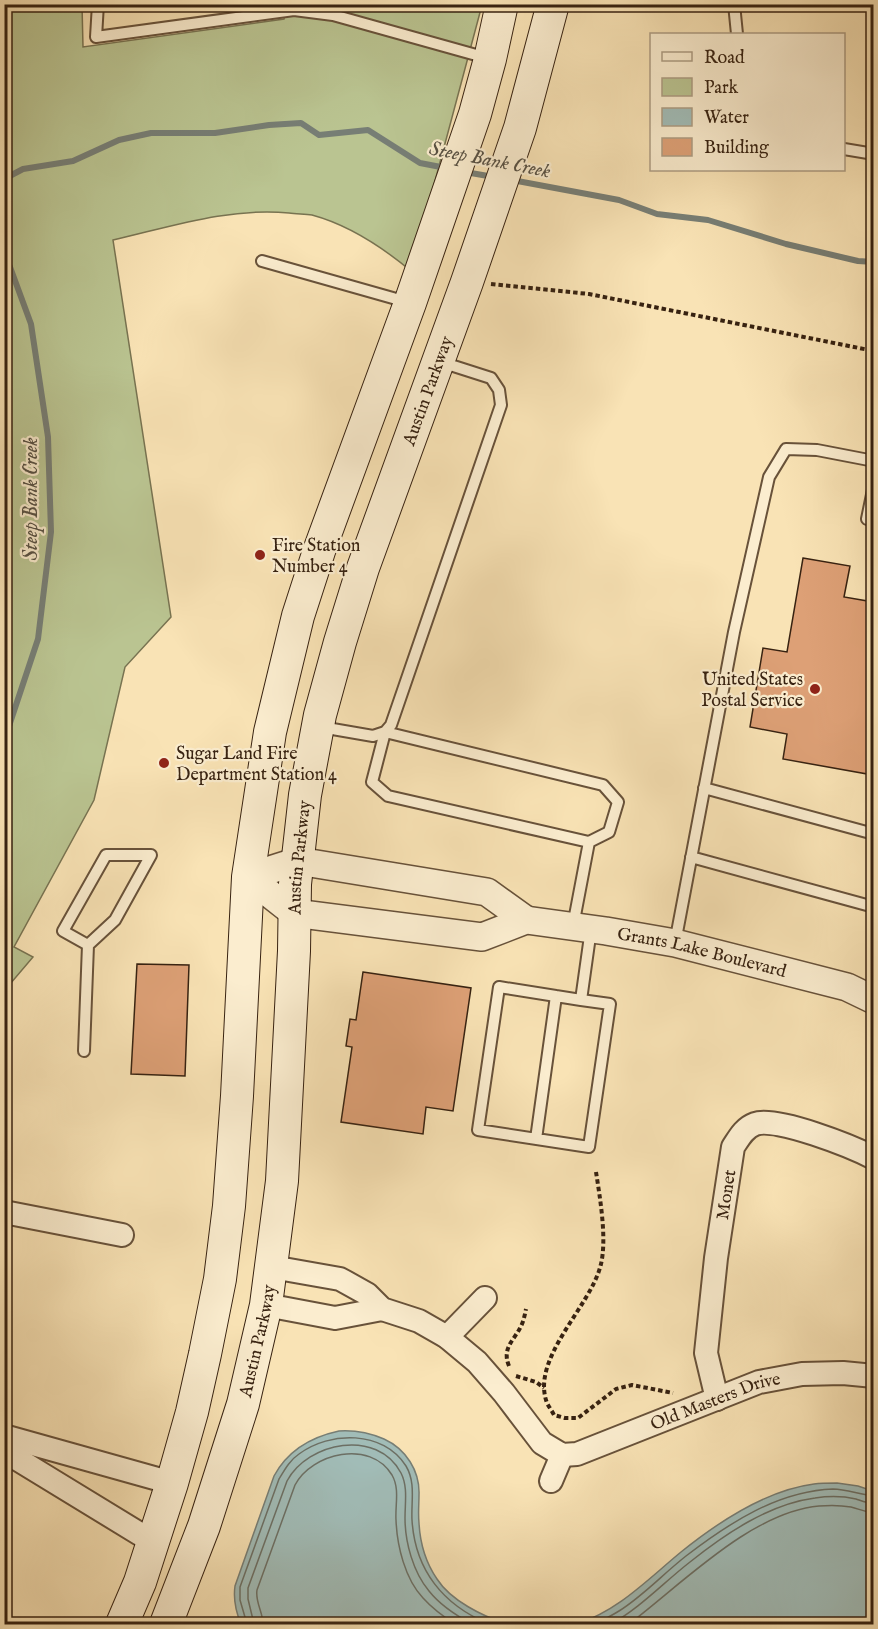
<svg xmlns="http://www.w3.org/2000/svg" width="878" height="1629" viewBox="0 0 878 1629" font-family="'IM FELL English',serif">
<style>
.green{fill:#bac491;stroke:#787351;stroke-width:1.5}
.water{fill:#a1bcb7;stroke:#777e75;stroke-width:1.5}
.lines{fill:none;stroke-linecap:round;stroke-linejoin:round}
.shore{stroke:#6c6f64;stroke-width:1.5}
.stream{stroke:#777e75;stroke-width:6}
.building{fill:#dda076;stroke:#372211;stroke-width:1.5}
.service-casing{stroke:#68523a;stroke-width:14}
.minor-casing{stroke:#68523a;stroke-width:26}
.tertiary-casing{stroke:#68523a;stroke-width:30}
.secondary-casing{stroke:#372211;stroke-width:34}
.path{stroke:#372211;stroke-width:4;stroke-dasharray:4.5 3;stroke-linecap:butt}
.service{stroke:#fbedcf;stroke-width:10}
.minor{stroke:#fbedcf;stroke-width:22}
.tertiary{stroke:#fbedcf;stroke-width:27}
.secondary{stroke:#fbedcf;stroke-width:32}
.poi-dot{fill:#8f2418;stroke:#fbedcf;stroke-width:2}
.labels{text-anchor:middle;stroke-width:4.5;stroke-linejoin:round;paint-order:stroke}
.street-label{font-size:18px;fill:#372211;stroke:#fbedcf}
.poi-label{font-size:18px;fill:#372211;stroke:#fbedcf;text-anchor:start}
.water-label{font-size:20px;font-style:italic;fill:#575043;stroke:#fbedcf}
</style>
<rect width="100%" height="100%" fill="#f9e3b5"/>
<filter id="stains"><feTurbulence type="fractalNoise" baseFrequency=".00333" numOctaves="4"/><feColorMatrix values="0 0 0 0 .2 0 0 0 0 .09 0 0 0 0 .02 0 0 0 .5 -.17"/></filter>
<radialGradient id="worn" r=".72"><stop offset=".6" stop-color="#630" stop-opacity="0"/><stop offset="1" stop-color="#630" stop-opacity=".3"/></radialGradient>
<path class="green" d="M 5,5 L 82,5 L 83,47 L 284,19 L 286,5 L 482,5 L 411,271 C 381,246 349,225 312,215 C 304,214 296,214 289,213 C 230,207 170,227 113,240 L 171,617 L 125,667 L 94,800 L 14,947 L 33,957 L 5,990 Z"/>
<path class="water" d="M 339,1431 C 354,1430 370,1433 384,1439 C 406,1449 420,1471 419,1495 C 419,1504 418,1513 419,1523 C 420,1542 426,1563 437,1579 C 451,1601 483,1616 506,1624 L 241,1624 C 236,1612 233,1600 235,1586 L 274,1476 C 288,1450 311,1437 339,1431 Z
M 837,1483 L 858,1486 L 873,1491 L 873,1624 L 577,1624 C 619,1610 647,1580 681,1552 C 717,1523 767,1490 814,1484 C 821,1483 829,1483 837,1483 Z"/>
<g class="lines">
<path class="shore" d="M 247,1624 L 240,1600 L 240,1587 L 279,1479 C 285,1469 290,1460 299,1454 C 330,1431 383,1430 406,1466 C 416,1483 411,1501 412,1520 C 415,1570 443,1605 489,1624
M 254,1624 L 248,1599 L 248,1588 L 287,1481 C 308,1442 377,1428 401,1473 C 408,1487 405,1502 405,1518 C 405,1542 413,1572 429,1591 C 440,1605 457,1616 472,1624
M 263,1624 C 263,1612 255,1602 257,1590 L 295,1485 C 312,1453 370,1439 392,1475 C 400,1489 395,1505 396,1520 C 397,1546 405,1579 423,1598 C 432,1608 444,1617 455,1624
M 595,1624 C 603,1620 611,1616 619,1611 C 643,1596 663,1574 686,1556 C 729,1523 778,1491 833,1489 C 847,1489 860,1495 874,1496
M 611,1624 C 640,1608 663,1583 690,1562 C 725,1534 769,1504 815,1498 C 828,1496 843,1496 856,1499 C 862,1501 867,1503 874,1504
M 629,1624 C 681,1585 751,1512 819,1506 C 830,1505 840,1505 851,1507 C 859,1509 865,1512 874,1513"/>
<path class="stream" d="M 465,172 L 494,177
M 4,179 L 23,169 L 73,161 L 119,140 L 151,133 L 215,133 L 269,125 L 301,123 L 319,135 L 368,130 L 420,163 L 446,168
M 512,180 L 619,200 L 657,214 L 708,220 L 786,244 L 858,261 L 874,262
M 4,258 L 10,267 L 31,324 L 48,437 L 51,532 L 38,639 L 4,741"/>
</g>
<path class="building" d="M 803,558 L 850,566 L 844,597 L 873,602 L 873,775 L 783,759 L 787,734 L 750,727 L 763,648 L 787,652 Z
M 137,964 L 189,965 L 185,1076 L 131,1074 Z
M 363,972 L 471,988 L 453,1111 L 426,1107 L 423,1134 L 341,1122 L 352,1047 L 346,1046 L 350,1019 L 356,1020 Z"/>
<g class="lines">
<g class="service-casing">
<path id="service" d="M 98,4 L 96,37 L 294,10 L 333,15 L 487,58
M 734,4 L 737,34
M 844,149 L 874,154
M 262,261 L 407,302
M 874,485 L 867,519 L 874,520
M 321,727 L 373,736 L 385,732 L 391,725 L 501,405 L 499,390 L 491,378 L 441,362
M 385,732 L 603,785 L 618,802 L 609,832 L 589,842 L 388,796 L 372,782 Z
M 704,788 L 874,834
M 691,857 L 874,907
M 573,926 L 589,842
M 675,943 L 734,632 L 769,477 L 786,449 L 817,450 L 874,461
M 581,1000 L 499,987 L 478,1130 L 589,1147 L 610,1004 L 581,1000 L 591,929
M 84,1051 L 88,945 L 63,931 L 106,855 L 151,855 L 115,920 L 88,945
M 536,1139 L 556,996"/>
</g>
<g class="minor-casing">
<g id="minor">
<path d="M 4,1212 L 122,1235"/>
<path id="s1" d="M 272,1267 L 340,1279 L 367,1294 L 382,1309 L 419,1321 L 447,1337 L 477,1362 L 504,1393 L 542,1443 L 562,1455 L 577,1454 L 759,1382 L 802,1374 L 843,1373 L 874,1376"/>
<path d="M 266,1305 L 335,1318 L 382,1309"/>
<path d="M 447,1337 L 485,1298"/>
<path id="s2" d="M 717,1399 L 706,1353 L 716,1258 L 733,1147 C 739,1138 744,1128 755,1124 C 776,1116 853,1147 874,1158"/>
<path d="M 4,1436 L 172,1483"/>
<path d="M 4,1451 L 153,1542"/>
<path d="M 551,1481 L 562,1455"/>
</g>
</g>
<g class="tertiary-casing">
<g id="tertiary">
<path id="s3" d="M 248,877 L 294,913 L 482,937 L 526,920 L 606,931 L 675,943 L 847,987 L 874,1000"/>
<path d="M 248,877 L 298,861 L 487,892 L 526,920"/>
</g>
</g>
<g class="secondary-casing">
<g id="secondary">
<path d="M 122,1624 L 140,1582 L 172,1483 L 192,1412 L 205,1354 L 220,1279 L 229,1206 L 237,1096 L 248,877 L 270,732 L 298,616 L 319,551 L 410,303 L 475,114 L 490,59 L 502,4"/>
<path id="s4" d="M 166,1624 L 204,1526 L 243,1404 L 266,1305 L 282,1181 L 294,951 L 295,884 L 305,795 L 320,715 L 340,642 L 363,568 L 467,282 L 520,128 L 553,4"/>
</g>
</g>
<path class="path" d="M 491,284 L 589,294 L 874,351
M 596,1172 C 600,1198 607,1238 601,1264 C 591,1307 530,1358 547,1403 C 549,1407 552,1411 554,1415 L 565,1418 L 578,1418 L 616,1389 L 632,1385 L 673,1393
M 509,1366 C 501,1347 516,1339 522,1324 C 524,1319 525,1314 526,1309
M 516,1376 L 536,1382 L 544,1388"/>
<use href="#service" class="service"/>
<use href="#minor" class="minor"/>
<use href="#tertiary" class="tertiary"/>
<use href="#secondary" class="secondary"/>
</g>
<g class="poi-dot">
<circle cx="260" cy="555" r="6"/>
<circle cx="815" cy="689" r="6"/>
<circle cx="164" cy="763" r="6"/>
</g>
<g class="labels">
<g class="street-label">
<text dy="6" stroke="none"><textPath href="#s4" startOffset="1270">Austin Parkway</textPath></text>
<text dy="6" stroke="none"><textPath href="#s4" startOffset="784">Austin Parkway</textPath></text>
<text dy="6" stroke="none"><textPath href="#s3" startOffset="474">Grants Lake Boulevard</textPath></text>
<text dy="6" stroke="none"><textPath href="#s2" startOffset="207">Monet</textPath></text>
<text dy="6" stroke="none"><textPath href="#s4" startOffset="298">Austin Parkway</textPath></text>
<text dy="6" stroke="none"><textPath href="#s1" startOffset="522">Old Masters Drive</textPath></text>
</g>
<g class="poi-label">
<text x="272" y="551">Fire Station<tspan x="272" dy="21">Number 4</tspan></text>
<text x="803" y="685" text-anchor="end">United States<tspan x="803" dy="21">Postal Service</tspan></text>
<text x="176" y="759">Sugar Land Fire<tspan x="176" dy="21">Department Station 4</tspan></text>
</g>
<g class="water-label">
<text transform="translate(490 159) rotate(11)" y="7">Steep Bank Creek</text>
<text transform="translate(30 499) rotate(-90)" y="7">Steep Bank Creek</text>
</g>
</g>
<rect width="878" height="1629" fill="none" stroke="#f9e3b5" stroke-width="24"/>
<rect x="6" y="6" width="866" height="1617" fill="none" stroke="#372211" stroke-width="3"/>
<rect x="12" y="12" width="854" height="1605" fill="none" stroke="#372211" stroke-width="1.5"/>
<rect x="650" y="33" width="195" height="138" fill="#fbedcf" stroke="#ad9c83" stroke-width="1.5"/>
<rect x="662" y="52" width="30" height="9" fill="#fbedcf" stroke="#ad9c83" stroke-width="1.5"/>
<text x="704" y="63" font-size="18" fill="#372211">Road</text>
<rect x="662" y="78" width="30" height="18" fill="#bac491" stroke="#ad9c83" stroke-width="1.5"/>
<text x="704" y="93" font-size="18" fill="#372211">Park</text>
<rect x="662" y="108" width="30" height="18" fill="#a1bcb7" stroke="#ad9c83" stroke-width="1.5"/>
<text x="704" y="123" font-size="18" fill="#372211">Water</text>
<rect x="662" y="138" width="30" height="18" fill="#dda076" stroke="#ad9c83" stroke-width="1.5"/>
<text x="704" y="153" font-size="18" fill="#372211">Building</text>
<rect width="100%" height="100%" filter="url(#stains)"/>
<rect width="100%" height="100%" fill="url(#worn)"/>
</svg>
